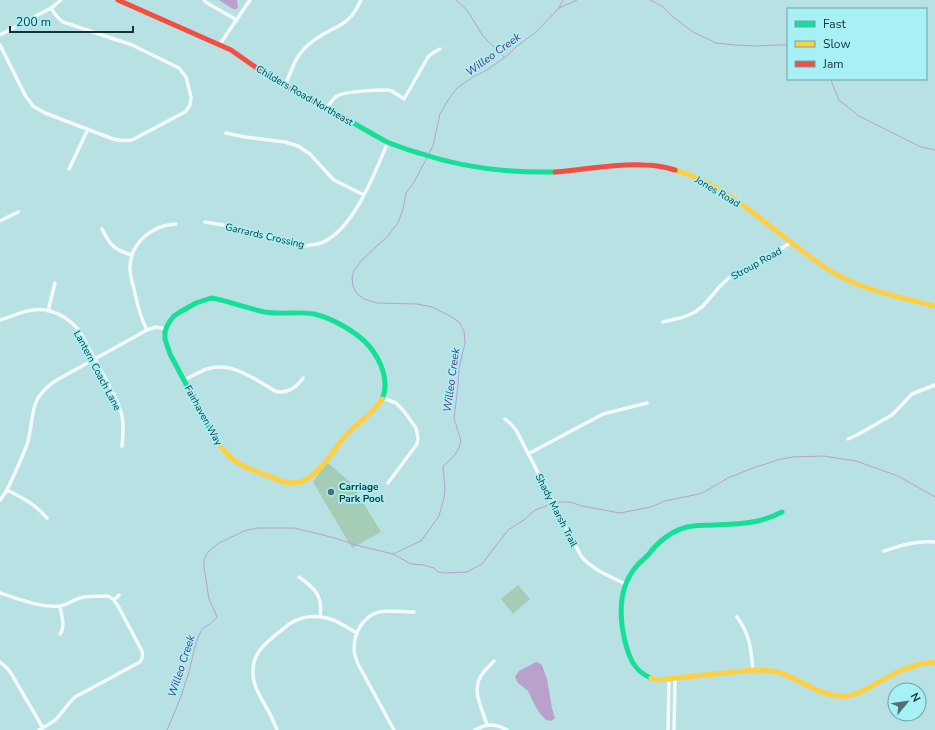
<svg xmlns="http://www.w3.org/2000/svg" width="935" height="730" viewBox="0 0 935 730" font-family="'Nunito Sans',sans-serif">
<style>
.green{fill:#a5cdb6}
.water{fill:#b8a1cb}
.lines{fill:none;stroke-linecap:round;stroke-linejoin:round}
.stream{stroke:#b8a1cb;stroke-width:1}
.street{stroke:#f4fafb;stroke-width:3.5}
.fast{stroke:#16e098;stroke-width:5}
.slow{stroke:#ffcf43;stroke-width:5}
.jam{stroke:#f24e42;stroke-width:5}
.poi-dot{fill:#4d7073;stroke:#a6f0f6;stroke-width:1.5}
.labels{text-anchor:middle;stroke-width:3.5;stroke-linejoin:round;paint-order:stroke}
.street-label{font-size:10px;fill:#143336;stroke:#a6f0f6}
.poi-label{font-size:10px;font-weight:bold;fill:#143336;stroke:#a6f0f6;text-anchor:start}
.water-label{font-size:11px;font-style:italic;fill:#65286f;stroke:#a6f0f6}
</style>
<rect width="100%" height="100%" fill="#b8e1e4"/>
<path class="green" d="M 327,462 L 352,484 L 381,532 L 352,548 L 313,482 Z
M 518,585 L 530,599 L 513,614 L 501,599 Z"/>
<path class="water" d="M 219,0 L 237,0 L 238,6 L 237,9 L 233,9 Z
M 536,662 L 539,663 L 542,665 L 547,679 L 552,708 L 555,718 C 544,730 532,698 528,691 C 525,688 521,686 518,683 C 517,681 516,679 515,677 L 519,671 Z"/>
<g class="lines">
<path class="stream" d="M 456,0 L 467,10 L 483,36 L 504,57
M 650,0 L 662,6 L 672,16 L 693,32 L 716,43 L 735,45 L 757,46 L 777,45 L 788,45
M 559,8 L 577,0
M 831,79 L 832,83 L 839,100 L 859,116 L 921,147 L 935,150
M 429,153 L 433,146 L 440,114 L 448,100 L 457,88 L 473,77 L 487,70 L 508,55 L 516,47 L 536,32 L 559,8 L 563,0
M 393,554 L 411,564 L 424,565 L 434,568 L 438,572 L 446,573 L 467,572 L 482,564 L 508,530 L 524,520 L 535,510 L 557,502 L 570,502 L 582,506 L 620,513 L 651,507 L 665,501 L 699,494 L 706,491 L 728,478 L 753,468 L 781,459 L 793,457 L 824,456 L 856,461 L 898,476 L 935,497
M 167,730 C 174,714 181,698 186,681 C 192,665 193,647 201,631 C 204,626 212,624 217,617 L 209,599 L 204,567 L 204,559 L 209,551 L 219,543 L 244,531 L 257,528 L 294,528 L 331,537 L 360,546 L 393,554 L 421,541 L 439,516 L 444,498 L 445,490 L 443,466 L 454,456 L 459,448 L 461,441 L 454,418 L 458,386 L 459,368 L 465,343 L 464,331 L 459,322 L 450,316 L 432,307 L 417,304 L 377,303 L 364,299 L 357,294 L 353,286 L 352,278 L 354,270 L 363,259 L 378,245 L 387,237 L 398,223 L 403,209 L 406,193 L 414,182 L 427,158"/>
<path class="street" d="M 204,0 L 207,3 L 237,20
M 0,35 L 51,8 L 55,5 L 61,0
M 220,44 L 250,0
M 0,45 L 25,95 L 33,106 L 45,113 L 113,139 C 120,141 125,141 132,140 L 185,112 L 188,108 L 190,105 L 191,97 L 186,77 L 179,68 L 132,45 L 63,22 C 57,18 55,14 51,8
M 285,85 C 291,73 294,59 303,50 C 311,41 321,35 331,30 C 335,28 339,26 342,24 C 351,19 357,9 361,0
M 327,108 C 330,103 333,99 337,96 C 346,91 377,90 387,90 L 392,91 L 404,99 L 428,57 L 434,52 L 440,49
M 226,133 L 245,137 L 285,142 L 298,146 L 310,154 L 330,176 L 334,180 L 364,195
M 69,169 L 88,129
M 0,221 L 18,212
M 205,222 L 223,225 L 303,246 C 309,245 315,245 321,243 C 354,230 375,172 388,142
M 102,229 C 110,245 114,250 132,255
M 48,311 L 55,283
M 0,320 C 16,315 33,306 50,311 C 61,314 71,321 78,329 C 85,339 90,351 96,361 C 104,377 119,399 122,416 C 124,426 123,436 122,446
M 663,322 L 684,317 L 695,312 L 703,306 L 722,284 L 730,277 L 778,251 L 791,242
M 147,330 C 140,317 137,304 134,289 C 132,282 130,275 130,268 C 130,243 152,225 176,224
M 184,380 C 192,376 199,372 207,369 C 231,361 255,379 275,391 C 286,395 297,387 303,378
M 383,398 L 396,403 L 403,410 L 416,428 L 418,438 L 417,444 L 388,483
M 505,419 L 511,424 L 516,430 L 581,556 C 594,571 609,576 626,584
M 848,439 L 857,435 L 892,415 L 912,394 L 935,385
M 528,454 L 603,414 L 647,403
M 7,490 C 23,498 35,504 47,518
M 0,500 C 7,492 10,483 15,473 C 19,463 25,452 28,441 C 35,414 28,400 55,381 L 147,330 L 156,327 L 166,329
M 884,551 C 903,545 914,541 935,542
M 299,577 C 315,588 323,596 320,617
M 0,593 C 19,599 40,608 60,606 C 67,605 73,600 80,598 C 89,595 99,597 108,596 C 113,598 115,602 118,606 L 142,651 C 143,655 143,658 140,662 L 75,697 C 68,703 64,711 58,717 C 53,723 46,726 39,730
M 114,600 L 119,595
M 60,606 C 61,614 66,626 60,634
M 737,617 C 750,635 751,648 753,670
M 0,662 L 8,669 L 12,675 L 43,728
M 487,725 C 482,708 470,689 483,673 C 486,669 490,665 494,661
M 277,730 C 275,725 273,720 271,716 C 264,702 252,687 253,671 C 253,652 266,643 279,632 C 285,628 290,622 297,620 C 304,617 314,616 321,617 C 334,618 346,627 357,633
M 394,730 L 358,664 C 356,659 354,654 354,649 C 354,633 363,616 379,612 C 390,610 403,612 414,612
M 475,730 C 485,724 496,723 507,730
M 668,730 L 669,679
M 674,730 L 675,679"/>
<path class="fast" d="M 350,121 C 362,128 374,135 387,142 C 397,146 408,150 419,153 C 463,168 509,173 555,172
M 211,298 C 229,301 246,308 265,312 C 281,315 297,311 314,314 C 332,318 357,332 369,346 C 381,360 390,382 382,399
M 211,298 L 196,303 L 180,312 L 174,316 L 170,321 L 167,326 L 165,332 L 165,339 L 170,354 L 211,431
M 651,678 C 633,671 628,655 624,637 C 619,613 619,588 635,568 C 639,563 644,559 648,555 C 658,542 671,531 687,527 C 696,525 705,525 714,525 C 739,524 759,524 782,512"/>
<path class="slow" d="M 675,170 C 732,186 779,238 829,270 C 861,290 899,297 935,306
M 211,431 C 217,441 222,450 231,458 C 242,467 255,471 269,476 C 276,479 282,482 289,483 C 295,483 302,482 307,479 C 324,469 334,448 347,434 C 358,422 373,414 382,399
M 651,678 L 657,680 L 753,670 C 761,670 770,670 778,672 C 801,679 821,698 847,696 C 858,695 868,688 877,683 C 896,672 914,663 935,662"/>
<path class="jam" d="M 118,0 L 231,50 L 271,78 L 350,121
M 555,172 C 585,170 614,163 644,165 C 655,165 665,167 675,170"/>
</g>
<circle class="poi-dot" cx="331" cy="492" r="4"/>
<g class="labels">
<g class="street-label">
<text transform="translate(305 95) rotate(30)" y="4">Childers Road Northeast</text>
<text transform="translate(718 191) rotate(31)" y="4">Jones Road</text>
<text transform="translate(265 235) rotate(13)" y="4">Garrards Crossing</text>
<text transform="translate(756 263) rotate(-29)" y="4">Stroup Road</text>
<text transform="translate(98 370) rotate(62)" y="4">Lantern Coach Lane</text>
<text transform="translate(204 415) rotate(61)" y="4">Fairhaven Way</text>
<text transform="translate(557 510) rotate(63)" y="4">Shady Marsh Trail</text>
</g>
<g class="poi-label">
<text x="339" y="490">Carriage<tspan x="339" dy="12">Park Pool</tspan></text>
</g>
<g class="water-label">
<text transform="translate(493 54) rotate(-36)" y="4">Willeo Creek</text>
<text transform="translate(451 380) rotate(-82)" y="4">Willeo Creek</text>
<text transform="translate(181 666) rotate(-72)" y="4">Willeo Creek</text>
</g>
</g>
<rect x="787" y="8" width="140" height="72" fill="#a6f0f6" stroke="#6ca4a9"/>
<rect x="795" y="21" width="20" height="6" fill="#16e098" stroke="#6ca4a9"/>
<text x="823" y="28" font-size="12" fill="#143336">Fast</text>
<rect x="795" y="41" width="20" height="6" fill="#ffcf43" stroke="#6ca4a9"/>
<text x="823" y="48" font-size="12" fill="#143336">Slow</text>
<rect x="795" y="61" width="20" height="6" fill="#f24e42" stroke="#6ca4a9"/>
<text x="823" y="68" font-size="12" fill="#143336">Jam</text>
<g transform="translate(907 702) rotate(61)"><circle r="19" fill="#a6f0f6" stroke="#6ca4a9"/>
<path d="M0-3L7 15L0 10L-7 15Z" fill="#4d7073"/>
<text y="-6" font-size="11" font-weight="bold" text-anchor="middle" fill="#143336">N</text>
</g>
<path d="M10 26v6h123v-6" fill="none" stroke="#143336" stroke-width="2"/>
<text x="16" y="26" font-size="12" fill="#143336" stroke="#a6f0f6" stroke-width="3" paint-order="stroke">200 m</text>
</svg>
